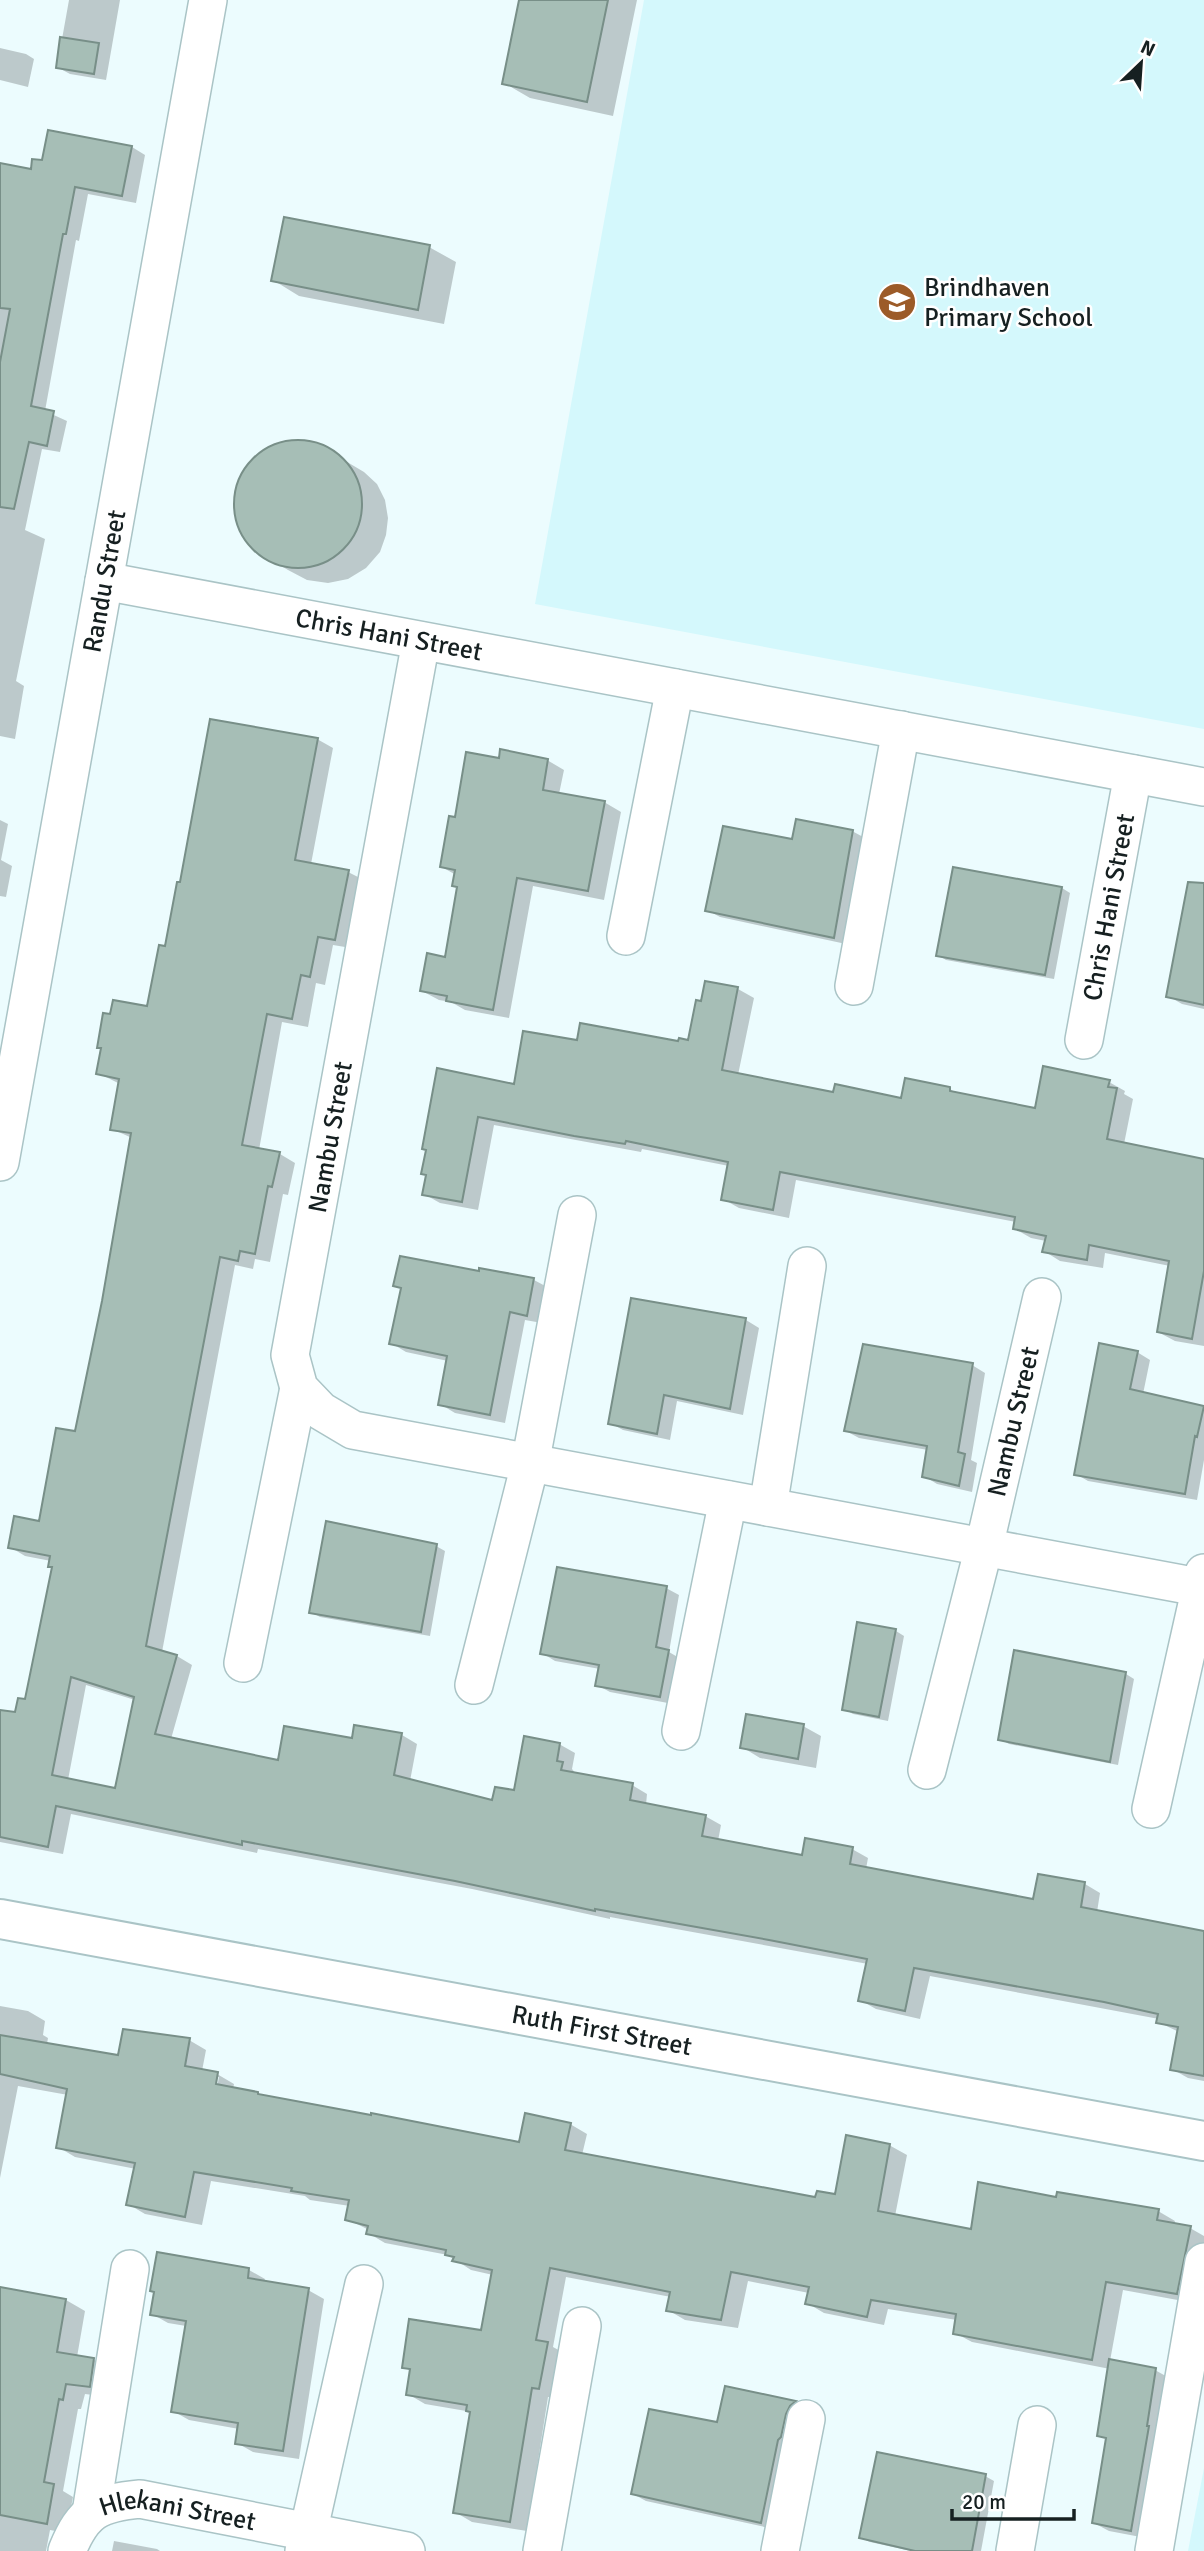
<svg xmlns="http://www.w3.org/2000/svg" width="1204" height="2551" viewBox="0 0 1204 2551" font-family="Signika,sans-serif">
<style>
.built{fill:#d4f8fc}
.shadow{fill:#0003;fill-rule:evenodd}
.building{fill:#a6beb6;stroke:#788f88;stroke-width:2;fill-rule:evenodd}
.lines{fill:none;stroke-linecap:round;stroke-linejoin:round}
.minor-casing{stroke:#aac4c6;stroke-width:40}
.tertiary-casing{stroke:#aac4c6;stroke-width:42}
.minor{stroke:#fff;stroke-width:37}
.tertiary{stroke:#fff;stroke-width:38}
.labels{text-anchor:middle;stroke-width:5;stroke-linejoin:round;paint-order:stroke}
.poi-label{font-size:26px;fill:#162021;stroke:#fff;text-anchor:start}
.street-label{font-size:26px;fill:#162021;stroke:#fff}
</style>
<rect width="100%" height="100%" fill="#ecfcfe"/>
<path class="built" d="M 644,0 L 1204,0 L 1204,729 L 535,604 Z
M 1204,2468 L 1204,2551 L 1188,2551 Z"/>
<path class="shadow" d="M 69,0 L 120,0 L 106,80 L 70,74 L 57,67 Z
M 521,0 L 637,0 L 613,116 L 530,98 L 504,83 Z
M 0,48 L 26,54 L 34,59 L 28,87 L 0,80 Z
M 49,132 L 132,147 L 145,155 L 136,203 L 88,194 L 79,241 L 76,240 L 45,411 L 67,421 L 60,452 L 42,449 L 25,530 L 45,539 L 16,681 L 24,686 L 15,739 L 0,736 L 0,165 L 32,171 L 44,162 Z
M 429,247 L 456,262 L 444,324 L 299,296 L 273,280 Z
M 304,443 L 322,447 L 364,472 L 377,484 L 385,500 L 388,518 L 386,535 L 380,552 L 366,568 L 348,579 L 328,583 L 307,580 L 288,570 L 261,554 L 246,539 L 238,520 L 235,500 L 241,480 L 250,464 L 265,451 L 284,444 Z
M 317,739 L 333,748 L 311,864 L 348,872 L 364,880 L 351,948 L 333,945 L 325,985 L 316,983 L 308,1027 L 282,1022 L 259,1150 L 280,1154 L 295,1163 L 288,1195 L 283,1194 L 270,1262 L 255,1259 L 253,1269 L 235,1265 L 162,1652 L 177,1656 L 192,1665 L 171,1739 L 279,1762 L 353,1740 L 356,1727 L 402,1735 L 417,1744 L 410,1781 L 494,1802 L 515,1792 L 559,1744 L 575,1753 L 572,1769 L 577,1775 L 632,1785 L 647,1794 L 646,1805 L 705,1816 L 721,1825 L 718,1841 L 803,1857 L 852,1849 L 868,1858 L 866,1869 L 1034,1901 L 1085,1884 L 1100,1893 L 1097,1912 L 1204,1933 L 1204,2081 L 1188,2078 L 1172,2069 L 1179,2032 L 1158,2022 L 1159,2019 L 930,1976 L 920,2019 L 876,2009 L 860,2000 L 868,1964 L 610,1917 L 610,1919 L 472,1889 L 258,1849 L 257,1853 L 71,1814 L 63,1854 L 0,1842 L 0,1726 L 17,1714 L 27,1701 L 53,1568 L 50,1566 L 51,1561 L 25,1556 L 10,1547 L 40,1523 L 76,1433 L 104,1301 L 132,1138 L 112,1129 L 120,1084 L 98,1073 L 102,1049 L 99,1047 L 148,1008 L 166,948 ZM 86,1685 L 135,1700 L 117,1790 L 68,1780 Z
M 500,760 L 547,760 L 564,770 L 559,794 L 604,802 L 621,812 L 604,900 L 533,886 L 509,1018 L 465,1010 L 451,1002 L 439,1000 L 422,991 L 447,959 L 459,888 L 456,875 L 442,867 L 457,819 Z
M 0,820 L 8,824 L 1,860 L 12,866 L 6,897 L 0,896 Z
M 852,831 L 865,838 L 846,944 L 720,917 L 707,910 L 794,841 Z
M 1062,888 L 1070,893 L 1054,979 L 946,960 L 938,955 Z
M 1204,916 L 1204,1009 L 1182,1004 L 1168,996 Z
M 738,989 L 754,998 L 738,1075 L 834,1094 L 902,1100 L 950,1089 L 959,1095 L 1037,1110 L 1109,1082 L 1125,1091 L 1124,1094 L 1133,1099 L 1124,1144 L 1204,1161 L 1204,1346 L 1175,1341 L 1158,1332 L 1170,1266 L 1105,1253 L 1103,1268 L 1060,1261 L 1044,1251 L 1046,1241 L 1031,1238 L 1015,1229 L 1016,1222 L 796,1180 L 789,1218 L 739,1208 L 723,1199 L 729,1166 L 642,1149 L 641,1152 L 494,1125 L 478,1210 L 440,1203 L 424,1194 L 428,1176 L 423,1173 L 427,1150 L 579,1042 L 689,1042 Z
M 480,1273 L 534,1280 L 549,1288 L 542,1323 L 525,1320 L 505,1423 L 455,1413 L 440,1404 L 448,1361 L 406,1352 L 391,1343 L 402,1289 L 395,1285 Z
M 633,1300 L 746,1320 L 759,1328 L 743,1415 L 677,1401 L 670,1440 L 623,1430 L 610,1423 Z
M 1137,1352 L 1150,1360 L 1143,1394 L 1204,1408 L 1204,1460 L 1197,1500 L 1088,1481 L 1076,1474 Z
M 972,1365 L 985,1373 L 971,1460 L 977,1463 L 972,1492 L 937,1484 L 924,1476 L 928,1450 L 859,1438 L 846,1431 Z
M 436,1546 L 445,1551 L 430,1636 L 320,1617 L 311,1612 Z
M 666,1588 L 679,1595 L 669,1652 L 681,1659 L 673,1704 L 610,1692 L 597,1685 L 600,1669 L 555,1661 L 542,1653 Z
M 896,1631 L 904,1636 L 888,1721 L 853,1714 L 844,1709 Z
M 1126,1674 L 1134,1679 L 1118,1765 L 1009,1744 L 1000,1739 Z
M 803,1726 L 821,1736 L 816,1768 L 760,1758 L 742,1747 Z
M 0,2006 L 28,2011 L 45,2021 L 43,2035 L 48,2038 L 47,2044 L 120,2057 L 189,2040 L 206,2050 L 202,2071 L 217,2074 L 234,2084 L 233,2089 L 258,2094 L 263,2097 L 520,2144 L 570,2124 L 587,2134 L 582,2155 L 817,2199 L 837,2196 L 889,2145 L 907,2155 L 895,2216 L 972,2231 L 1058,2199 L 1158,2211 L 1175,2221 L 1174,2225 L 1190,2228 L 1204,2236 L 1204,2255 L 1194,2303 L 1123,2290 L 1110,2361 L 1155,2370 L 1171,2379 L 1146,2538 L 1109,2531 L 1094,2523 L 1108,2440 L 1099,2435 L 1110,2369 L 972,2342 L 955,2333 L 957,2320 L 888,2309 L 884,2325 L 824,2313 L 807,2303 L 809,2293 L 748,2281 L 738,2328 L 685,2320 L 668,2310 L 671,2297 L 566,2277 L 553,2347 L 564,2353 L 556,2398 L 548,2397 L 527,2531 L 472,2522 L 455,2512 L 472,2412 L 425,2404 L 408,2394 L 411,2371 L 404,2367 L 482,2332 L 493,2275 L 471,2270 L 448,2255 L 385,2243 L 368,2233 L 369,2230 L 347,2219 L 350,2206 L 310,2200 L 305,2196 L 211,2181 L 202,2225 L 145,2214 L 128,2204 L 136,2169 L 75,2157 L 58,2147 L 68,2095 L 18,2086 L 0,2178 ZM 215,2077 L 219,2077 L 216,2093 Z
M 249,2270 L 265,2279 L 264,2282 L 308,2290 L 324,2299 L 299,2459 L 253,2452 L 237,2443 L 239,2429 L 189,2420 L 173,2411 L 186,2326 L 168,2323 L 152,2314 L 156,2292 Z
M 0,2289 L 66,2300 L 85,2311 L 77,2357 L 94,2360 L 113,2371 L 109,2397 L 85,2394 L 81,2409 L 78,2409 L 63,2491 L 73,2497 L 66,2533 L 50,2530 L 46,2551 L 0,2551 Z
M 726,2388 L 796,2403 L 808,2409 L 774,2529 L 646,2501 L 633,2494 L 719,2424 Z
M 985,2476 L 994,2481 L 981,2551 L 911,2551 L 870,2542 L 861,2538 Z
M 114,2541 L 157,2549 L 160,2551 L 112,2551 Z"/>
<path class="building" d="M 519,0 L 608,0 L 587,102 L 502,84 Z
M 60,37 L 99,43 L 94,74 L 56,68 Z
M 48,130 L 132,146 L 122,196 L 75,187 L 66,234 L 63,234 L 31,406 L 54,411 L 47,446 L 29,442 L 14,509 L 0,507 L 0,362 L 10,309 L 0,308 L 0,163 L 31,169 L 32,159 L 42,160 Z
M 284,217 L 430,245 L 418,310 L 271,281 Z
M234 504a64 64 0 1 1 128 0a64 64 0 1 1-128 0Z
M 210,719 L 318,738 L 295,860 L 349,870 L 335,940 L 318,937 L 310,977 L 301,975 L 292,1019 L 267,1014 L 242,1145 L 280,1152 L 272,1187 L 268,1186 L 255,1254 L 240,1251 L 238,1261 L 220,1257 L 146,1646 L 177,1655 L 155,1734 L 278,1760 L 284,1726 L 352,1738 L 354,1725 L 402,1733 L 394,1775 L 492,1800 L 495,1787 L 514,1790 L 524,1736 L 560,1743 L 557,1761 L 563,1762 L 561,1770 L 633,1783 L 630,1800 L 706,1815 L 702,1836 L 802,1855 L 805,1838 L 853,1847 L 850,1864 L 1033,1899 L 1038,1874 L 1085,1882 L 1081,1907 L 1204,1931 L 1204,2076 L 1170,2070 L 1178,2027 L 1156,2023 L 1158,2014 L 1104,2002 L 914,1968 L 905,2011 L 858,2001 L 867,1959 L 769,1940 L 595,1909 L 595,1911 L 455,1881 L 242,1841 L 242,1845 L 56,1806 L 48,1847 L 0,1837 L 0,1710 L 15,1712 L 18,1698 L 25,1699 L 52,1567 L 48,1567 L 50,1556 L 8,1548 L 14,1516 L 39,1521 L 56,1428 L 75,1431 L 102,1301 L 131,1133 L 110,1130 L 119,1079 L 96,1074 L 101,1048 L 97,1048 L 103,1013 L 110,1014 L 113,1000 L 147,1006 L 159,945 L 165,946 L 177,882 L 180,882 ZM 71,1677 L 134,1697 L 115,1788 L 52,1775 Z
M 500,749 L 548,759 L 543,790 L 605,801 L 588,891 L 517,878 L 493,1010 L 446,1001 L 447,996 L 420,991 L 427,953 L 445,957 L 457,887 L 452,886 L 455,870 L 440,867 L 449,816 L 455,817 L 466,752 L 499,758 Z
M 796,819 L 853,830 L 834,938 L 705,911 L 723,826 L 792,839 Z
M 953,867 L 1062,887 L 1045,975 L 936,956 Z
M 1188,882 L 1204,883 L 1204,1005 L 1166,997 Z
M 705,981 L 738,987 L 722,1070 L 833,1092 L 835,1084 L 901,1098 L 905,1078 L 950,1087 L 950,1091 L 1035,1108 L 1043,1066 L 1110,1080 L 1108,1087 L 1117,1088 L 1107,1139 L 1204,1159 L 1204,1271 L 1192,1339 L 1157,1332 L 1169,1261 L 1089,1245 L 1087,1260 L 1042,1252 L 1046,1236 L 1013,1229 L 1015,1217 L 780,1172 L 773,1210 L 721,1200 L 728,1162 L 626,1141 L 625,1144 L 574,1136 L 478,1117 L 462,1202 L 422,1195 L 426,1175 L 421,1174 L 426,1150 L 422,1149 L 437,1068 L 514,1084 L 523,1031 L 577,1040 L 580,1023 L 678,1041 L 679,1038 L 688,1040 L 696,1000 L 701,1001 Z
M 400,1256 L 479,1271 L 479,1268 L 534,1278 L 527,1316 L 510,1312 L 490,1415 L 438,1405 L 447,1356 L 389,1344 L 401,1288 L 393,1286 Z
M 631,1298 L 746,1318 L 730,1409 L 664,1395 L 657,1434 L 608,1424 Z
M 1099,1343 L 1138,1351 L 1130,1389 L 1204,1406 L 1197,1437 L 1195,1436 L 1185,1494 L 1074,1475 Z
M 863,1344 L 973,1363 L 958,1452 L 965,1454 L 959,1486 L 922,1477 L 927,1446 L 844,1431 Z
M 326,1521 L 437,1544 L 421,1632 L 309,1613 Z
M 557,1567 L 667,1586 L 656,1647 L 669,1650 L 660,1697 L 595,1686 L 599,1665 L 540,1654 Z
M 857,1622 L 896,1629 L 879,1717 L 842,1710 Z
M 1014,1650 L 1126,1672 L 1110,1762 L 998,1740 Z
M 746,1714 L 804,1724 L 798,1759 L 740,1748 Z
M 123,2029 L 190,2038 L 185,2066 L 218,2072 L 216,2084 L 258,2092 L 258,2094 L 371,2115 L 371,2113 L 519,2142 L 525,2113 L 571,2123 L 565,2150 L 815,2197 L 817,2191 L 835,2194 L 846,2135 L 890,2144 L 878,2211 L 971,2229 L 978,2182 L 1056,2197 L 1057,2192 L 1159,2209 L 1157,2220 L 1191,2226 L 1177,2294 L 1106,2282 L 1092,2360 L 953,2334 L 956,2314 L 871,2300 L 867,2317 L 805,2304 L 809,2287 L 731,2272 L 721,2320 L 666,2311 L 670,2292 L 550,2268 L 536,2340 L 548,2342 L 539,2389 L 532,2388 L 510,2522 L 453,2513 L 470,2412 L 466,2411 L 467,2405 L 406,2395 L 410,2369 L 402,2368 L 409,2319 L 481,2330 L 492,2270 L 452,2261 L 454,2257 L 445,2255 L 446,2250 L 366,2234 L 368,2226 L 345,2220 L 349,2200 L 291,2191 L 292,2188 L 194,2172 L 185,2217 L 126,2205 L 135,2163 L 56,2148 L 67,2089 L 0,2074 L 0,2035 L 118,2055 Z
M 157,2252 L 249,2268 L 248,2278 L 309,2288 L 283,2451 L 235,2444 L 238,2423 L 171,2412 L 186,2321 L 150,2315 L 154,2292 L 150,2291 Z
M 0,2287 L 66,2299 L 57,2352 L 94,2358 L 90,2387 L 66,2384 L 63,2400 L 59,2399 L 44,2482 L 54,2484 L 47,2524 L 0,2515 Z
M 1109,2359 L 1156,2368 L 1147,2426 L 1149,2426 L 1131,2531 L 1092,2523 L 1106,2438 L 1097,2436 Z
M 725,2386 L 796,2401 L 790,2406 L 786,2414 L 781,2437 L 778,2440 L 761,2523 L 631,2494 L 649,2409 L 717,2422 Z
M 877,2452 L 986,2474 L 972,2551 L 915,2551 L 859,2538 Z"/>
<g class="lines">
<g class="minor-casing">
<g id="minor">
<path id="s1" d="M 104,581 L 1204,787"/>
<path d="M 421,641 L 290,1355 L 299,1388 L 321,1411 L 353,1430 L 1204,1588"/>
<path d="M 626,936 L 675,688"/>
<path d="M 854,986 L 901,730"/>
<path id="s2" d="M 1084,1040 L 1133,774"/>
<path id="s3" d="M 0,1162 L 208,0"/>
<path d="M 768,1507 L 807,1266"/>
<path d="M 243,1663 L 299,1388"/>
<path d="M 474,1685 L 530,1464 L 577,1215"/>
<path d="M 681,1731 L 728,1500"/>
<path id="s4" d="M 927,1770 L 984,1547 L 1042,1297"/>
<path d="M 1151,1809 L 1204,1573"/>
<path d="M 91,2513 L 130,2269"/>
<path id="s5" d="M 67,2551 C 83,2511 98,2503 140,2499 L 406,2551"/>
<path d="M 304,2551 L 364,2284"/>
<path d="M 542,2551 L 582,2326"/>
<path d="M 780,2551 L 806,2419"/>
<path d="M 1015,2551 L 1037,2425"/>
<path d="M 1154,2551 L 1204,2262"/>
</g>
</g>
<g class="tertiary-casing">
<g id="tertiary">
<path id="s6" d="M 0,1919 L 1204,2141"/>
</g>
</g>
<use href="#minor" class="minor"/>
<use href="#tertiary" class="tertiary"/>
</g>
<defs>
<g id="school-disc" transform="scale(2.0125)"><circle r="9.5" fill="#9c5b28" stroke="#fff"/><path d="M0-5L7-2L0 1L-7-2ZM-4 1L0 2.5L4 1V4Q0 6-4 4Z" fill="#fff"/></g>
</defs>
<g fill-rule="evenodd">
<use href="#school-disc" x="897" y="302"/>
</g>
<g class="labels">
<g class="poi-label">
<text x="924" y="296">Brindhaven<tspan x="924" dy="30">Primary School</tspan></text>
</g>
<g class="street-label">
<text dy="9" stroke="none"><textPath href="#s3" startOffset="590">Randu Street</textPath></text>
<text dy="9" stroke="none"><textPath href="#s1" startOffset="290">Chris Hani Street</textPath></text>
<text dy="9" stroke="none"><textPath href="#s2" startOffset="135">Chris Hani Street</textPath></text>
<text transform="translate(330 1137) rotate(-80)" y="9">Nambu Street</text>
<text dy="9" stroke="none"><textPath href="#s4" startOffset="359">Nambu Street</textPath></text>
<text dy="9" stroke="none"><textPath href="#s6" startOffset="612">Ruth First Street</textPath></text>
<text dy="9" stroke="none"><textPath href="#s5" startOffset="135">Hlekani Street</textPath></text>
</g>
</g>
<g transform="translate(1141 63) rotate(25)" stroke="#ffffff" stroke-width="5" paint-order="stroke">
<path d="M0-5L12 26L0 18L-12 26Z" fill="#162021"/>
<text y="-10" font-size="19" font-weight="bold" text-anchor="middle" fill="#162021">N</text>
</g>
<path d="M952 2509v10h122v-10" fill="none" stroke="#162021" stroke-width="3.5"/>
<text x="962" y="2509" font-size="21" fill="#162021" stroke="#ffffff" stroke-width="5" paint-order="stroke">20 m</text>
</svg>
